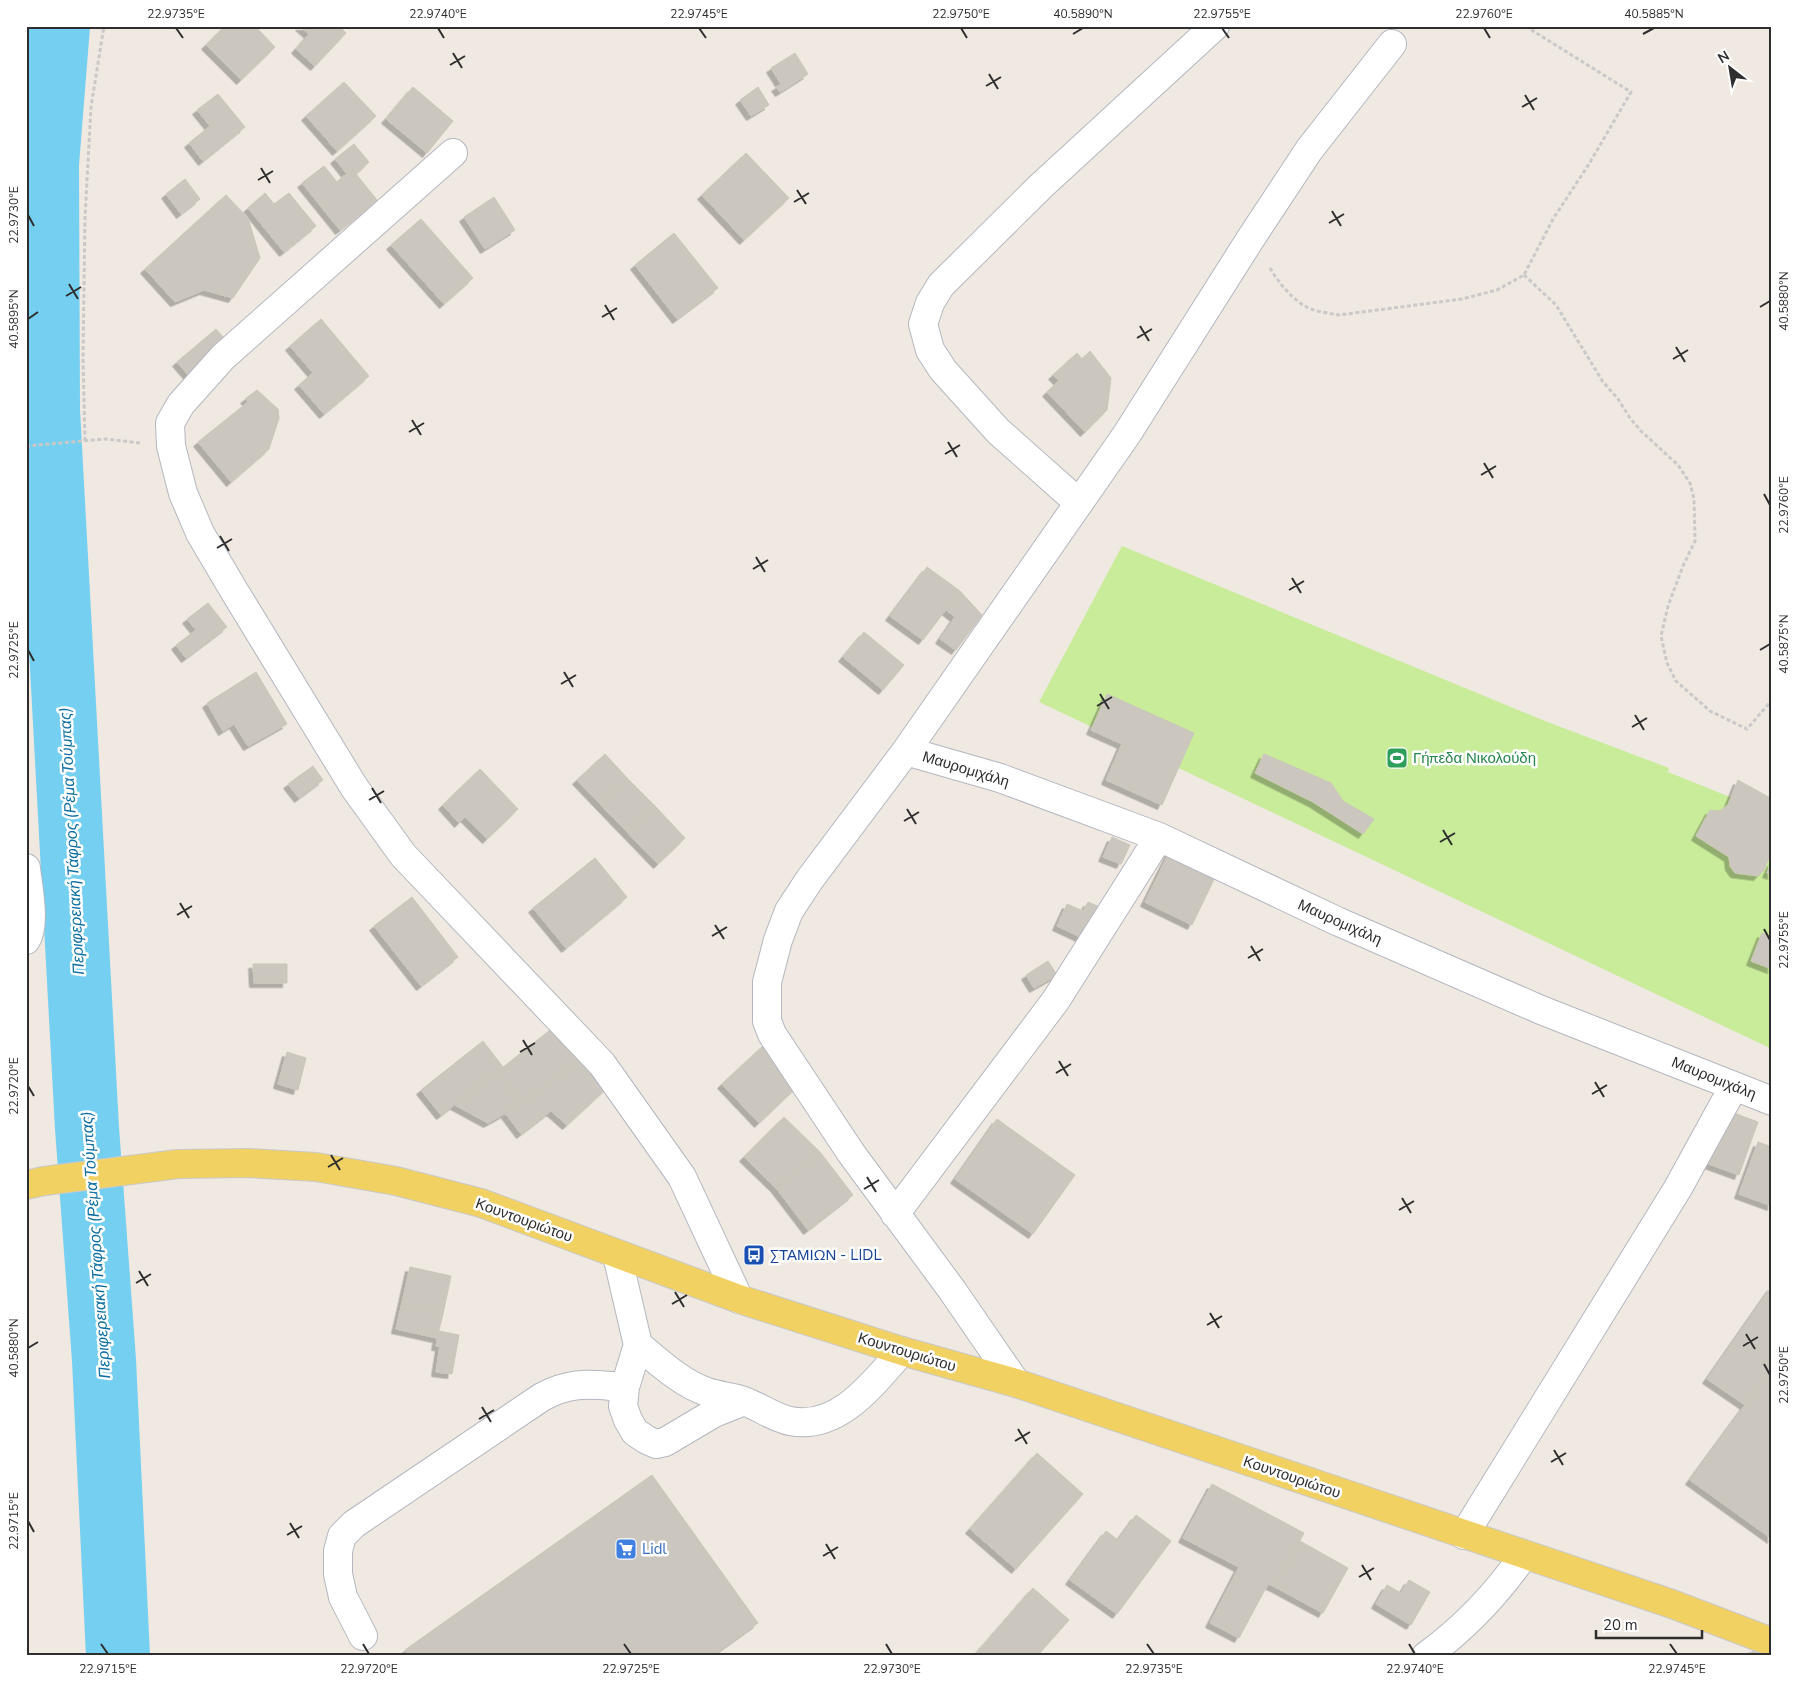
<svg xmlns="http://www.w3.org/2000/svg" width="1798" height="1682" viewBox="0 0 1798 1682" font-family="'Nunito Sans',sans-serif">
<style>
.pitch{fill:#c9ec9a}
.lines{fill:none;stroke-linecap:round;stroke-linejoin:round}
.river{stroke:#75cff0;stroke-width:64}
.building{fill:#cbc7bf;stroke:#cbc5ba;filter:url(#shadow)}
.minor-casing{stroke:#b4b7c1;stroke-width:30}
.major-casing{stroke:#c9c9c9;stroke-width:30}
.path{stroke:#c9c9c9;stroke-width:3;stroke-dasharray:4 2.5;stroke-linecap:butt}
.minor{stroke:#fff;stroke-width:28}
.major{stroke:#f2d163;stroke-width:28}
.ticks{fill:none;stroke:#2e2e2e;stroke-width:2}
.labels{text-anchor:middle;stroke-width:5;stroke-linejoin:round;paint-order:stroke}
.leisure-label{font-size:15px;fill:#27864d;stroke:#fff;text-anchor:start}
.street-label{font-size:15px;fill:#2e2e2e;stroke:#fff}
.transit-label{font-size:15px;fill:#164399;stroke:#fff;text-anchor:start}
.shop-label{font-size:15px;fill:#366cbe;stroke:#fff;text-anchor:start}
.water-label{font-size:16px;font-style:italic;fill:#0d6fa3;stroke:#fff}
.neatline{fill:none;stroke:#2e2e2e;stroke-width:2}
.ticks-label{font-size:12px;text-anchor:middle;fill:#2e2e2e}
</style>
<defs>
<filter id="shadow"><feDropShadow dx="-4.5" dy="4.5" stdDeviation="0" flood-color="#0004"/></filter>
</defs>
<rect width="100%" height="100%" fill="#efe9e1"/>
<path class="pitch" d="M 1122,546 L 1545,721 L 1669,768 L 1668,772 L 1772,814 L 1772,1049 L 1039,702 Z"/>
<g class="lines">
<path class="river" d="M 58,26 L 47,164 L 48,410 L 87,1128 L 104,1360 L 118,1656"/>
</g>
<path class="building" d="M 225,26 L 255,26 L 275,47 L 241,80 L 206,45 Z
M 300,26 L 339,26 L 346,33 L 315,66 L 296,49 L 309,34 Z
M 795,53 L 808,74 L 780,92 L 776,87 L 781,84 L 771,68 Z
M 344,82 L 376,116 L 337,151 L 306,116 Z
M 413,87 L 453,121 L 427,153 L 386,119 Z
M 758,87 L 769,105 L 751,116 L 740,100 Z
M 218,94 L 245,127 L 203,161 L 189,143 L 210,126 L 197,110 Z
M 354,144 L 369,162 L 356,174 L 352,169 L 347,174 L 335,159 Z
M 746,153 L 789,198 L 744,240 L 702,195 Z
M 324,166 L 337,182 L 352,169 L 377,200 L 340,230 L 302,183 Z
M 185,179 L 200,199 L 181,214 L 166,194 Z
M 265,193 L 274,204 L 289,193 L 316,226 L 284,252 L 248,208 Z
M 226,195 L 248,218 L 260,258 L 233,298 L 204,290 L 175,302 L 145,269 Z
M 494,197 L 515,230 L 485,249 L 464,217 Z
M 421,219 L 473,278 L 444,304 L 391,245 Z
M 674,233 L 718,288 L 677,319 L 635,265 Z
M 321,319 L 369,376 L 324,414 L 299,385 L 313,373 L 290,346 Z
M 216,329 L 230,345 L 191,378 L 177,362 Z
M 1090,351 L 1111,378 L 1107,410 L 1085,432 L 1047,392 L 1059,381 L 1053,375 L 1077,353 L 1082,359 Z
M 257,390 L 278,409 L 279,418 L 269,449 L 231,482 L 198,442 L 248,402 L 245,399 Z
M 927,567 L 960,591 L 923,640 L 890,616 Z
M 960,591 L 982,615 L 956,650 L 940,639 L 955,617 L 946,610 Z
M 208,603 L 227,627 L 186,658 L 176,645 L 196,630 L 187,619 Z
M 864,632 L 904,665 L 883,690 L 843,657 Z
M 256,672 L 287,724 L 248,746 L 234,724 L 223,731 L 207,703 Z
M 1107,694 L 1194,733 L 1162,805 L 1106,780 L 1122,744 L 1091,730 Z
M 605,754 L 628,779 L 601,805 L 577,780 Z
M 1264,754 L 1331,783 L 1343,801 L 1374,819 L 1363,834 L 1313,802 L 1255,773 Z
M 313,766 L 323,780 L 299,798 L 288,784 Z
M 480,769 L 518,809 L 487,839 L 465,817 L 459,823 L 443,805 Z
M 628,779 L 656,807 L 628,833 L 601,805 Z
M 1738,780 L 1772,799 L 1772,839 L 1769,844 L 1771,852 L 1764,870 L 1758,876 L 1735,873 L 1730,866 L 1729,857 L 1696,836 L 1710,810 L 1720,811 L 1728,805 Z
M 656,807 L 685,838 L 658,864 L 628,833 Z
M 1112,837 L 1130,845 L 1121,864 L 1103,857 Z
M 1172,847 L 1219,869 L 1192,925 L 1145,902 Z
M 595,858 L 627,897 L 566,948 L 533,908 Z
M 1772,862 L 1772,875 L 1767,873 Z
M 412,897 L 458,957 L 421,986 L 374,926 Z
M 1088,902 L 1102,908 L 1087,940 L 1057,926 L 1067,904 L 1083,911 Z
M 1762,933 L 1772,937 L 1772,969 L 1751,961 Z
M 1048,961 L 1057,975 L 1034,988 L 1026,975 Z
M 253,964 L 287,964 L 287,983 L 254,983 Z
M 559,1023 L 584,1056 L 522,1104 L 497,1072 Z
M 483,1041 L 503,1067 L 441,1115 L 421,1090 Z
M 765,1044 L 801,1083 L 759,1123 L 722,1084 Z
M 287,1052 L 306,1058 L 298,1090 L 278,1084 Z
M 584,1056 L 608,1087 L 567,1125 L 551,1111 L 521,1134 L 506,1114 L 522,1104 Z
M 497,1072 L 522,1104 L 488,1123 L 455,1105 Z
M 1726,1110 L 1758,1122 L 1739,1175 L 1706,1163 Z
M 784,1117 L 820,1152 L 776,1188 L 744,1157 Z
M 997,1119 L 1075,1175 L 1033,1234 L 955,1179 Z
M 1758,1142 L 1772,1147 L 1772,1206 L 1739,1194 Z
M 820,1152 L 853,1195 L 808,1230 L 776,1188 Z
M 410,1267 L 451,1276 L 443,1314 L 402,1303 Z
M 1772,1286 L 1772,1368 L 1745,1405 L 1707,1379 Z
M 402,1303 L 443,1314 L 437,1338 L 396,1329 Z
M 439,1331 L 459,1335 L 452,1374 L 436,1372 L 440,1346 L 436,1346 Z
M 1772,1368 L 1772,1539 L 1690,1480 Z
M 1037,1453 L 1083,1494 L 1016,1569 L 970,1529 Z
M 652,1475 L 758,1623 L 712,1656 L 409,1656 L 405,1650 Z
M 1212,1484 L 1304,1533 L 1275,1587 L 1268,1584 L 1239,1638 L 1210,1623 L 1239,1567 L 1183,1538 Z
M 1136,1515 L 1171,1541 L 1117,1614 L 1070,1580 L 1106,1531 L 1118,1540 Z
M 1300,1541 L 1348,1568 L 1323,1613 L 1275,1587 Z
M 1409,1580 L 1430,1592 L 1411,1625 L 1376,1604 L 1387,1585 L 1401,1593 Z
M 1033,1588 L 1069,1620 L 1037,1656 L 974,1656 Z
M 1754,1648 L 1772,1656 L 1750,1656 Z"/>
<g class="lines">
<g class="minor-casing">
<path id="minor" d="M 453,153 L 223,357 L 181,404 L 170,423 L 171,446 L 183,493 L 200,533 L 233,589 L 354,787 L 403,855 L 602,1064 L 682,1177 L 739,1299
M 1079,503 L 998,431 L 943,370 L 930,350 L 923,324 L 930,303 L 941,285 L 1041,186 L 1215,26
M 906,751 L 1000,778 L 1159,837 L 1339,922 L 1541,1010 L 1772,1101
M 26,868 C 28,886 36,925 26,940
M 895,1214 L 1056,1000 L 1159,837
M 617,1255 L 638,1345 L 625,1387 L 623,1406 L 628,1420 L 635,1432 L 647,1440 L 656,1444 L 665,1442 L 714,1413 L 744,1401
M 638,1345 C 659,1362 681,1383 707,1392 C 719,1396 732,1397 744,1401 C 760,1407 775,1418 790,1421 C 839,1431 874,1382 902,1351
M 1016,1383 L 952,1290 L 851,1153 L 772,1034 L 767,1021 L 767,982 L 778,940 L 789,911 L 810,879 L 906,751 L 1127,434 L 1251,238 L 1309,150 L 1392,44
M 1464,1535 L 1678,1188 L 1734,1086
M 363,1636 L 343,1597 L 338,1574 L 338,1551 L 342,1536 L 354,1524 L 542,1397 C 573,1380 592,1385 625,1387
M 1426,1656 C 1466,1627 1496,1595 1524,1555"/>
</g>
<g class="major-casing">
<path id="major" d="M 26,1185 L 44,1181 L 178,1164 L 248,1163 L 316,1167 L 396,1181 L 481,1203 L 739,1299 L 902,1351 L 1016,1383 L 1672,1604 L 1772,1642"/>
</g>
<path class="path" d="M 1270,268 C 1278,282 1291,298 1305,306 C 1315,312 1328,313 1339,315 L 1462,299 L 1497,290 L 1524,275 L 1553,219 L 1589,164 L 1631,92 L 1525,26
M 1524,275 L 1556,305 L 1603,382 L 1618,399 L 1630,418 L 1641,431 L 1678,465 L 1690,483 L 1694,499 L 1695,541 L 1683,566 L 1668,606 L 1661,636 L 1667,663 L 1676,681 L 1710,711 L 1747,729 L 1772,700
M 85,441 L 83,358 L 85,217 L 91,107 L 104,26
M 26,446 L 105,439 L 140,443"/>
<use href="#minor" class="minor"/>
<use href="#major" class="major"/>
</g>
<path class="ticks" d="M 176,28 L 183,38M 438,28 L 444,38M 699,28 L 706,38M 961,28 L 967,38M 1222,28 L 1229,38M 1484,28 L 1490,38M 1073,34 L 1083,28M 1643,34 L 1654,28M 453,53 L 462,68M 450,65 L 465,56M 989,74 L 998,89M 986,86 L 1001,77M 1525,95 L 1534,110M 1522,107 L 1537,98M 261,168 L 270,183M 258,180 L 273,171M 797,190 L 806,204M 794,202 L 809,193M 1332,211 L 1341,226M 28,215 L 34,226M 1329,223 L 1344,214M 69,284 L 78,299M 66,296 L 81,287M 605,305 L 614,320M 1760,307 L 1770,301M 602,317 L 617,308M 28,319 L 38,312M 1140,326 L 1149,341M 1137,338 L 1152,329M 1676,347 L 1685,362M 1673,359 L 1688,350M 412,420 L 421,435M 409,432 L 424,423M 948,442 L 957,457M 945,454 L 960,445M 1484,463 L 1493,478M 1481,475 L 1496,466M 1764,494 L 1770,505M 220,536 L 229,551M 217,548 L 232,539M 756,557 L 765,572M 753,569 L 768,560M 1292,578 L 1301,593M 1289,590 L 1304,581M 28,650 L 34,661M 1760,650 L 1770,644M 564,672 L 573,687M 561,684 L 576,675M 1100,694 L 1109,709M 1097,706 L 1112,697M 1635,715 L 1644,730M 1632,727 L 1647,718M 372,788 L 381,803M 369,800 L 384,791M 907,809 L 916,824M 904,821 L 919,812M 1443,830 L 1452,845M 1440,842 L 1455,833M 180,903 L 189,918M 177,915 L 192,906M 715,925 L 724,939M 1764,929 L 1770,940M 712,936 L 727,927M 1251,946 L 1260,961M 1248,958 L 1263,949M 523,1040 L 532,1055M 520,1052 L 535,1043M 1059,1061 L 1068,1076M 1056,1073 L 1071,1064M 1595,1082 L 1604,1097M 28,1086 L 34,1096M 1592,1094 L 1607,1085M 331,1155 L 340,1170M 328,1167 L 343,1158M 867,1177 L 876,1192M 864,1189 L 879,1180M 1402,1198 L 1411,1213M 1399,1210 L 1414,1201M 139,1271 L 148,1286M 136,1283 L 151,1274M 675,1292 L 684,1307M 672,1304 L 687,1295M 1210,1313 L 1219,1328M 1207,1325 L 1222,1316M 1746,1334 L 1755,1349M 1743,1346 L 1758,1337M 28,1348 L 38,1342M 1764,1364 L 1770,1375M 482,1407 L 491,1422M 479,1419 L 494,1410M 1018,1429 L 1027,1444M 1015,1441 L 1030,1432M 1554,1450 L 1563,1465M 1551,1462 L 1566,1453M 28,1521 L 34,1532M 290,1523 L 299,1538M 287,1535 L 302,1526M 826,1544 L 835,1559M 823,1556 L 838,1547M 1362,1565 L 1371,1580M 1359,1577 L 1374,1568M 101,1644 L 108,1654M 363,1644 L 369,1654M 624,1644 L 631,1654M 886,1644 L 892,1654M 1147,1644 L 1154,1654M 1409,1644 L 1415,1654M 1670,1644 L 1677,1654"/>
<defs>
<g id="stadium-square" transform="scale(1.125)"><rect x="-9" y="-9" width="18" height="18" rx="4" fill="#2e9e5b" stroke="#fff"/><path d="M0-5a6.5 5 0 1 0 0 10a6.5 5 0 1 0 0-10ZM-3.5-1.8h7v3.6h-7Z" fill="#fff"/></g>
<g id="bus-square" transform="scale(1.125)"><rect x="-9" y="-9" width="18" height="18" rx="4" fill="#1a4fb4" stroke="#fff"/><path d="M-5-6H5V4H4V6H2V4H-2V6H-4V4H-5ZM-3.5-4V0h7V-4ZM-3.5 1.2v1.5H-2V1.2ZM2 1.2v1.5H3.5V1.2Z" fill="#fff"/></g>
<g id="supermarket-square" transform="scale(1.125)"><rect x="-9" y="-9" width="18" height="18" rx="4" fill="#3f7fe0" stroke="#fff"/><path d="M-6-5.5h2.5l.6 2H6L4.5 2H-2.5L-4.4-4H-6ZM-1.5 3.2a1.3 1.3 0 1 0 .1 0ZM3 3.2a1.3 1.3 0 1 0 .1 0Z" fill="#fff"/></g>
</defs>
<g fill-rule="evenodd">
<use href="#stadium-square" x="1397" y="758"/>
<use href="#bus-square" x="754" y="1255"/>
<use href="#supermarket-square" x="626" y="1549"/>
</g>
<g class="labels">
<g class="leisure-label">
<text x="1413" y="763">Γήπεδα Νικολούδη</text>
</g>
<g class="street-label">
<text transform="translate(966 769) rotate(17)" y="5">Μαυρομιχάλη</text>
<text transform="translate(1340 922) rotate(24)" y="5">Μαυρομιχάλη</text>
<text transform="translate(1714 1078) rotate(22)" y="5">Μαυρομιχάλη</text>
<text transform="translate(524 1220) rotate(20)" y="5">Κουντουριώτου</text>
<text transform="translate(907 1352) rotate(17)" y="5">Κουντουριώτου</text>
<text transform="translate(1292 1477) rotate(19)" y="5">Κουντουριώτου</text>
</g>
<g class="transit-label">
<text x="770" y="1260">ΣΤΑΜΙΩΝ - LIDL</text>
</g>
<g class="shop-label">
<text x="642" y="1554">Lidl</text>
</g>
<g class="water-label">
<text transform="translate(71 841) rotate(-93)" y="6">Περιφερειακή Τάφρος (Ρέμα Τούμπας)</text>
<text transform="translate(95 1245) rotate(-94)" y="6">Περιφερειακή Τάφρος (Ρέμα Τούμπας)</text>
</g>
</g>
<rect width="1798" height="1682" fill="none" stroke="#ffffff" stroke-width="55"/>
<g transform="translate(1730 68) rotate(329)" stroke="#ffffff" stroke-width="4" paint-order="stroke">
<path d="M0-4L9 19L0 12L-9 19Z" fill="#2e2e2e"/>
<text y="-8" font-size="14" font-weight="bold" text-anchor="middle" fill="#2e2e2e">N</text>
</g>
<path d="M1596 1630v8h106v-8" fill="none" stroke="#2e2e2e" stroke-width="2.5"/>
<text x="1603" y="1630" font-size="15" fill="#2e2e2e" stroke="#ffffff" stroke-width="4" paint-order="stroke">20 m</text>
<rect x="28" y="28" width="1742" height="1626" class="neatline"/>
<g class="ticks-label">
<text x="176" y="18">22.9735°E</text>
<text x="438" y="18">22.9740°E</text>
<text x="699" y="18">22.9745°E</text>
<text x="961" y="18">22.9750°E</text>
<text x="1083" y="18">40.5890°N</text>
<text x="1222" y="18">22.9755°E</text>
<text x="1484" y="18">22.9760°E</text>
<text x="1654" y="18">40.5885°N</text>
<text transform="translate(14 215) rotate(-90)" y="4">22.9730°E</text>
<text transform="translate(1784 301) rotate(-90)" y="4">40.5880°N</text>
<text transform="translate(14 319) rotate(-90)" y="4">40.5895°N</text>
<text transform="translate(1784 505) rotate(-90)" y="4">22.9760°E</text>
<text transform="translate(1784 644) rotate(-90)" y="4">40.5875°N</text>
<text transform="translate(14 650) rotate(-90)" y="4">22.9725°E</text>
<text transform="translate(1784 940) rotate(-90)" y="4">22.9755°E</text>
<text transform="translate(14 1086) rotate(-90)" y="4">22.9720°E</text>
<text transform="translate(14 1348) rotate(-90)" y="4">40.5880°N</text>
<text transform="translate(1784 1375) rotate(-90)" y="4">22.9750°E</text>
<text transform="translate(14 1521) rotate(-90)" y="4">22.9715°E</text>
<text x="108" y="1673">22.9715°E</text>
<text x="369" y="1673">22.9720°E</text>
<text x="631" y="1673">22.9725°E</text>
<text x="892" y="1673">22.9730°E</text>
<text x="1154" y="1673">22.9735°E</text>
<text x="1415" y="1673">22.9740°E</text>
<text x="1677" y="1673">22.9745°E</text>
</g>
</svg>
